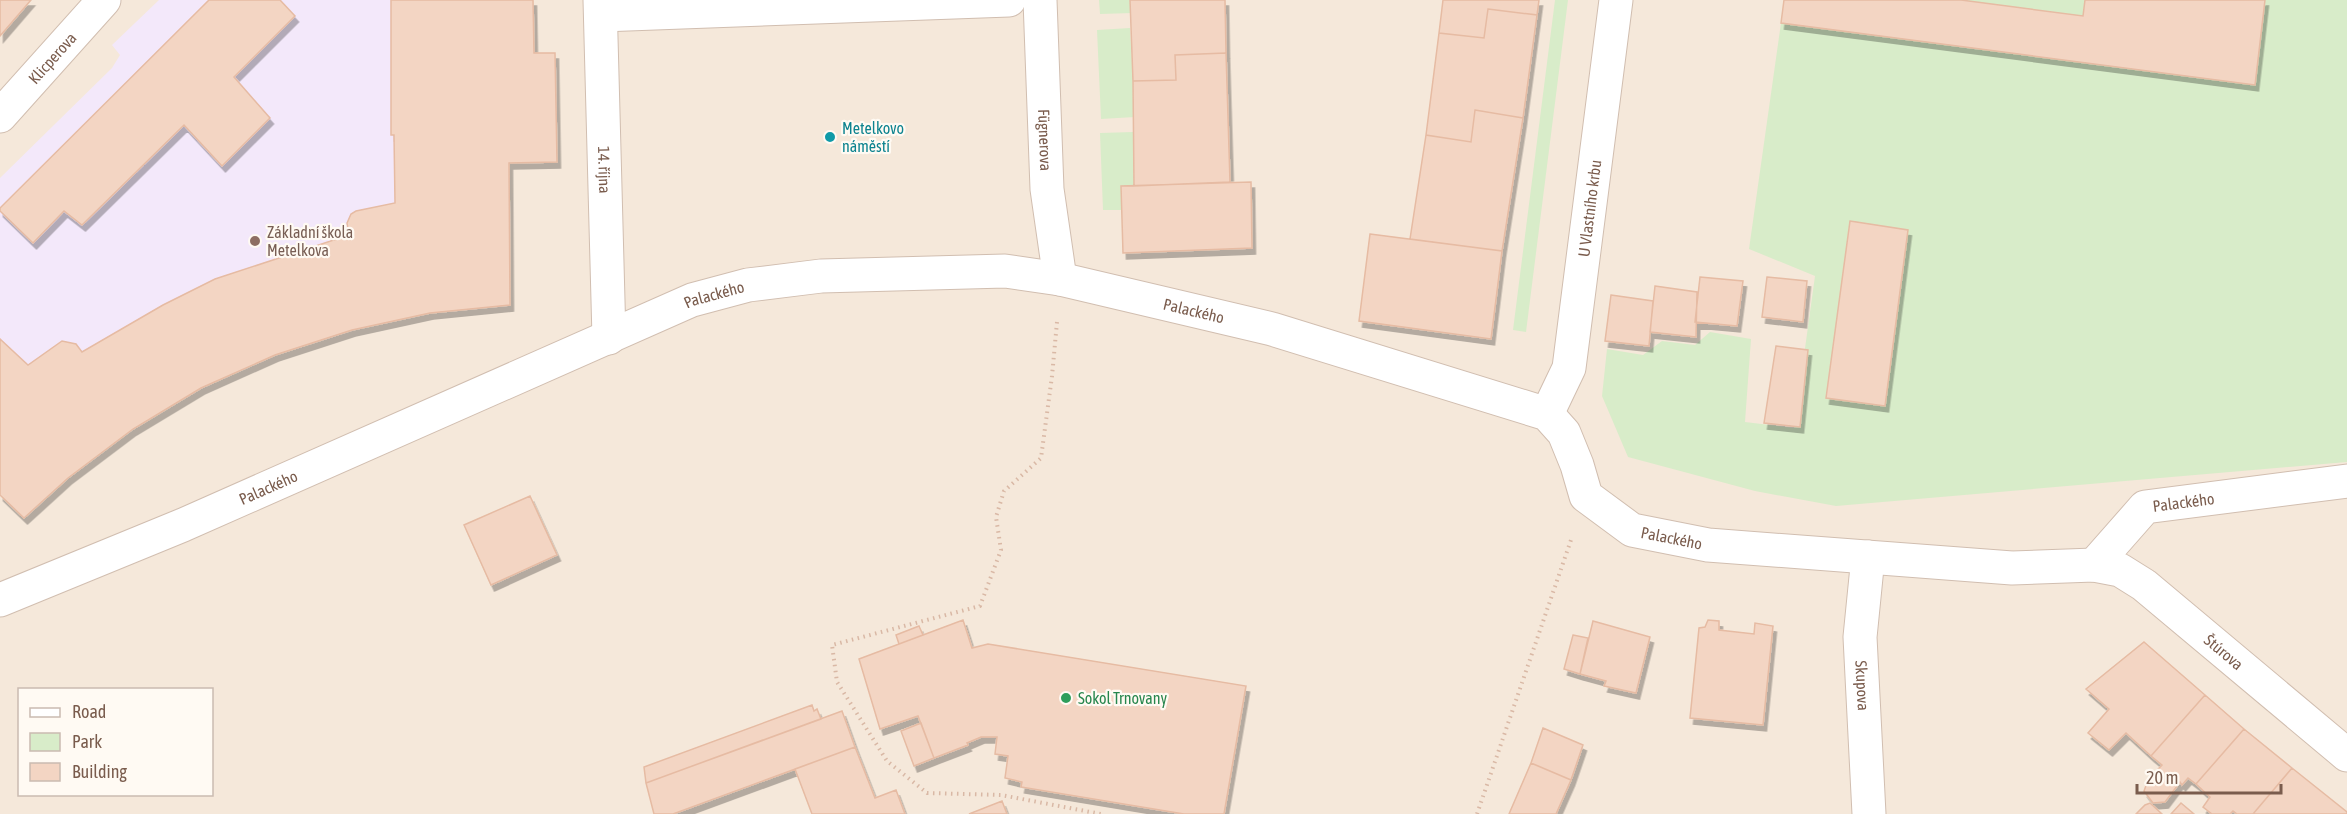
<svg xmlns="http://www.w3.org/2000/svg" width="2347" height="814" viewBox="0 0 2347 814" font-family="'Asap Condensed',sans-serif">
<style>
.residential{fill:#f5e8da;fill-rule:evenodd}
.education{fill:#f3e8fa}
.green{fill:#d8ecc9}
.building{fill:#f3d5c3;stroke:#e6bba3;stroke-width:1.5;filter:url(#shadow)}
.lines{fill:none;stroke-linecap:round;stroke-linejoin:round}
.street-casing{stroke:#d1beb0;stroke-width:35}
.path{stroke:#d9b8a5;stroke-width:4;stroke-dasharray:1.5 4.5;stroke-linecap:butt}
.street{stroke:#fff;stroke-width:33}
.culture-dot{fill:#0f9aa8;stroke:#fffaf3;stroke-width:2}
.education-dot{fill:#8d6e63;stroke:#fffaf3;stroke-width:2}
.leisure-dot{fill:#2e9e5b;stroke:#fffaf3;stroke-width:2}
.labels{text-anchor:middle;stroke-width:4.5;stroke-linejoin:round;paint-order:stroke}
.street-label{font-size:16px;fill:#7a5c4d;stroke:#fffaf3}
.culture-label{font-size:16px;fill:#0d838f;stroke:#fffaf3;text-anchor:start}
.education-label{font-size:16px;fill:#785e54;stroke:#fffaf3;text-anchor:start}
.leisure-label{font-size:16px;fill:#27864d;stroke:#fffaf3;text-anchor:start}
</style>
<defs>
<filter id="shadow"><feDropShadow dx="3.5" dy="6" stdDeviation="0" flood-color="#0004"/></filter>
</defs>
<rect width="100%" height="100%" fill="#fdf6ec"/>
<path class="residential" d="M 0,0 L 2347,0 L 2347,814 L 0,814 ZM 20,690 L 212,690 L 212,794 L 20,794 Z"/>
<path class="education" d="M 159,0 L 533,0 L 534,53 L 555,53 L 557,162 L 509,163 L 510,305 L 430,313 L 352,330 L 275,355 L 201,388 L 133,429 L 68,478 L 24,518 L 0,495 L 0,178 L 112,68 L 120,55 L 112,45 Z"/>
<path class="green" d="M 1099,0 L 1132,0 L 1133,13 L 1100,14 Z
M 1555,0 L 1568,0 L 1526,332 L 1513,330 Z
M 1961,0 L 2085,0 L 2083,16 Z
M 2265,0 L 2347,0 L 2347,462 L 1836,506 L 1755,491 L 1628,457 L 1602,396 L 1607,349 L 1643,355 L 1662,341 L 1695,345 L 1710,332 L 1751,339 L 1745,422 L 1794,428 L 1815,276 L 1749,249 L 1781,23 L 2255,85 Z
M 1130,28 L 1135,117 L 1101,119 L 1097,30 Z
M 1133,132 L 1136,186 L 1121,186 L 1121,210 L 1103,210 L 1100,133 Z"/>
<path class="building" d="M 0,0 L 31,0 L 0,36 Z
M 209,0 L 280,0 L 295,16 L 234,77 L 270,118 L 222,166 L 184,125 L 82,225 L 64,211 L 33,243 L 0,211 L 0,208 Z
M 391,0 L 533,0 L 534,53 L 555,53 L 557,162 L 509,163 L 510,305 L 430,313 L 352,330 L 275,355 L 201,388 L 133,429 L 68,478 L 24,518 L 0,495 L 0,339 L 28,365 L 62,341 L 76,344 L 82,352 L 163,305 L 215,279 L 349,235 L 347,223 L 351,214 L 356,211 L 395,203 L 394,135 L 391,135 Z
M 1130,0 L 1225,0 L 1226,53 L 1175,55 L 1176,80 L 1133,81 Z
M 1443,0 L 1539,0 L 1537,15 L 1488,9 L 1484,38 L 1439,33 Z
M 1784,0 L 1961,0 L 2083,16 L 2085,0 L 2265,0 L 2255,85 L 1781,23 Z
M 1488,9 L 1537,15 L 1523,118 L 1475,110 L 1471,142 L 1426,135 L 1439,33 L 1484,38 Z
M 1226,53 L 1230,182 L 1134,186 L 1133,81 L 1176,80 L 1175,55 Z
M 1475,110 L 1523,118 L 1502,251 L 1410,239 L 1426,135 L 1471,142 Z
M 1251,182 L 1252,248 L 1123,253 L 1121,186 Z
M 1850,221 L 1908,230 L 1885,406 L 1826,398 Z
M 1370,234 L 1502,251 L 1491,339 L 1359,321 Z
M 1700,277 L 1743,281 L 1737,326 L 1695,322 Z
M 1767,277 L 1807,281 L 1803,322 L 1762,317 Z
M 1655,286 L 1697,292 L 1696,337 L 1650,332 Z
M 1611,295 L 1653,301 L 1649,346 L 1605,341 Z
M 1776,346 L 1808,350 L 1800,427 L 1764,423 Z
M 530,496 L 557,555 L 491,585 L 464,525 Z
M 963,620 L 972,648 L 988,644 L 1246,686 L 1224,814 L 1184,814 L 1021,787 L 1022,782 L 1005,778 L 1008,756 L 995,754 L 997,737 L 981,737 L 967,743 L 968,745 L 934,758 L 918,716 L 880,729 L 859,659 Z
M 1708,620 L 1719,621 L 1719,630 L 1754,634 L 1755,623 L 1773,626 L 1763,725 L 1690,718 L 1699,628 L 1705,627 Z
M 1593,621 L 1650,637 L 1636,693 L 1604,686 L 1606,681 L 1580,674 Z
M 919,626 L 923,635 L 899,644 L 896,635 Z
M 1573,635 L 1588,638 L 1580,674 L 1564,669 Z
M 2144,642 L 2205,695 L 2151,756 L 2126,733 L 2109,750 L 2088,733 L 2109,709 L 2086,689 Z
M 2205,695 L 2244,729 L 2196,784 L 2188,778 L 2182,785 L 2180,782 L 2165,802 L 2153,803 L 2144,791 L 2148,780 L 2162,765 L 2151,756 Z
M 812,705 L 814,711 L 817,709 L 821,719 L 646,783 L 644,767 Z
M 842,711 L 855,747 L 673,814 L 654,814 L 646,783 Z
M 921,723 L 934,758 L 914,766 L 901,731 Z
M 1543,728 L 1583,745 L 1571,780 L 1531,763 Z
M 2244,729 L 2292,768 L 2253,814 L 2237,814 L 2233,811 L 2230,814 L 2212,814 L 2203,807 L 2210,797 L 2196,784 Z
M 855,747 L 875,798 L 896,790 L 905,814 L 812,814 L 795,769 Z
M 1531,763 L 1571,780 L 1556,814 L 1509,814 Z
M 2292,768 L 2347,812 L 2347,814 L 2253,814 Z
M 1002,801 L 1007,814 L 969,814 Z
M 2150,803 L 2162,814 L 2136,814 L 2145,805 Z
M 2181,803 L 2194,814 L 2171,814 Z"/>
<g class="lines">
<g class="street-casing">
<g id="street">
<path id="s1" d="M 600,0 L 609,338"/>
<path id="s2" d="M 1040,0 L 1047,189 L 1060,279"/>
<path d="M 601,15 L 1009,0"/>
<path id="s3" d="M 0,116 L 104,0"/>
<path id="s4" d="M 1547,414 L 1569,368 L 1616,0"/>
<path id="s5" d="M 1868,557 L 1860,637 L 1869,814"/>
<path id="s6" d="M 2094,565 L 2145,507 L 2347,481"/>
<path id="s7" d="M 0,600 L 183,525 L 692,300 L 748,285 L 821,276 L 1005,271 L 1060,279 L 1272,329 L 1547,414 L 1564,433 L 1577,465 L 1586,496 L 1632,530 L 1708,545 L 2012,568 L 2094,565 L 2120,570 L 2144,585 L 2347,755"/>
</g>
</g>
<path class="path" d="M 1057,322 L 1052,376 L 1041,458 L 1004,491 L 996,517 L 1001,550 L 980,606 L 832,645 L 837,682 L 887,761 L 927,793 L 1001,795 L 1101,814
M 1477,814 L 1572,537"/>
<use href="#street" class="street"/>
</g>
<circle class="culture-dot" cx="830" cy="137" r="6"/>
<circle class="education-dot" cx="255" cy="241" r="6"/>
<circle class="leisure-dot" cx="1066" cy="698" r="6"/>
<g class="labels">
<g class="street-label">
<text dy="6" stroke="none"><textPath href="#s3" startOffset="78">Klicperova</textPath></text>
<text dy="6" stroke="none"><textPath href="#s2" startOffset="140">Fügnerova</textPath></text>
<text dy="6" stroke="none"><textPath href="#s1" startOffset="170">14. října</textPath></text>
<text dy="6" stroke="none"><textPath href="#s4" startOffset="212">U Vlastního krbu</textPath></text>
<text dy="6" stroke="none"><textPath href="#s7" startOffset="777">Palackého</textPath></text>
<text dy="6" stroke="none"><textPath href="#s7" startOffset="1263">Palackého</textPath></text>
<text dy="6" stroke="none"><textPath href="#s7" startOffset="291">Palackého</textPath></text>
<text dy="6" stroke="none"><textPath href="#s6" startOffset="116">Palackého</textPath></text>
<text dy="6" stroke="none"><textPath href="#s7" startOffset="1821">Palackého</textPath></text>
<text dy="6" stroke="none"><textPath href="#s7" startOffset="2404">Štúrova</textPath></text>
<text dy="6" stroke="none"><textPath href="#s5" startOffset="129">Skupova</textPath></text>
</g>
<g class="culture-label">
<text x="842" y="134">Metelkovo<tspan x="842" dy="18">náměstí</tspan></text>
</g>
<g class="education-label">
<text x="267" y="238">Základní škola<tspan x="267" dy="18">Metelkova</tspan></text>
</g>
<g class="leisure-label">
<text x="1078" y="704">Sokol Trnovany</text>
</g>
</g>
<rect x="18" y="688" width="195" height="108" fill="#fffaf3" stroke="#cabbb1" stroke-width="1.5"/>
<rect x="30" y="708" width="30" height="9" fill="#ffffff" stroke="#cabbb1" stroke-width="1.5"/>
<text x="72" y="718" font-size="18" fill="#7a5c4d">Road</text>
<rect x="30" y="733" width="30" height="18" fill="#d8ecc9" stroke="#cabbb1" stroke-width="1.5"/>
<text x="72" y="748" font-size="18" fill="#7a5c4d">Park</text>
<rect x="30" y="763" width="30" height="18" fill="#f3d5c3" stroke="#cabbb1" stroke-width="1.5"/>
<text x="72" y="778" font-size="18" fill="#7a5c4d">Building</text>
<path d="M2137 784v9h144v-9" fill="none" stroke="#7a5c4d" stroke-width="3"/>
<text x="2146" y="784" font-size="18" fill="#7a5c4d" stroke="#fffaf3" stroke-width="4.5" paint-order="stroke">20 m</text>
</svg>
